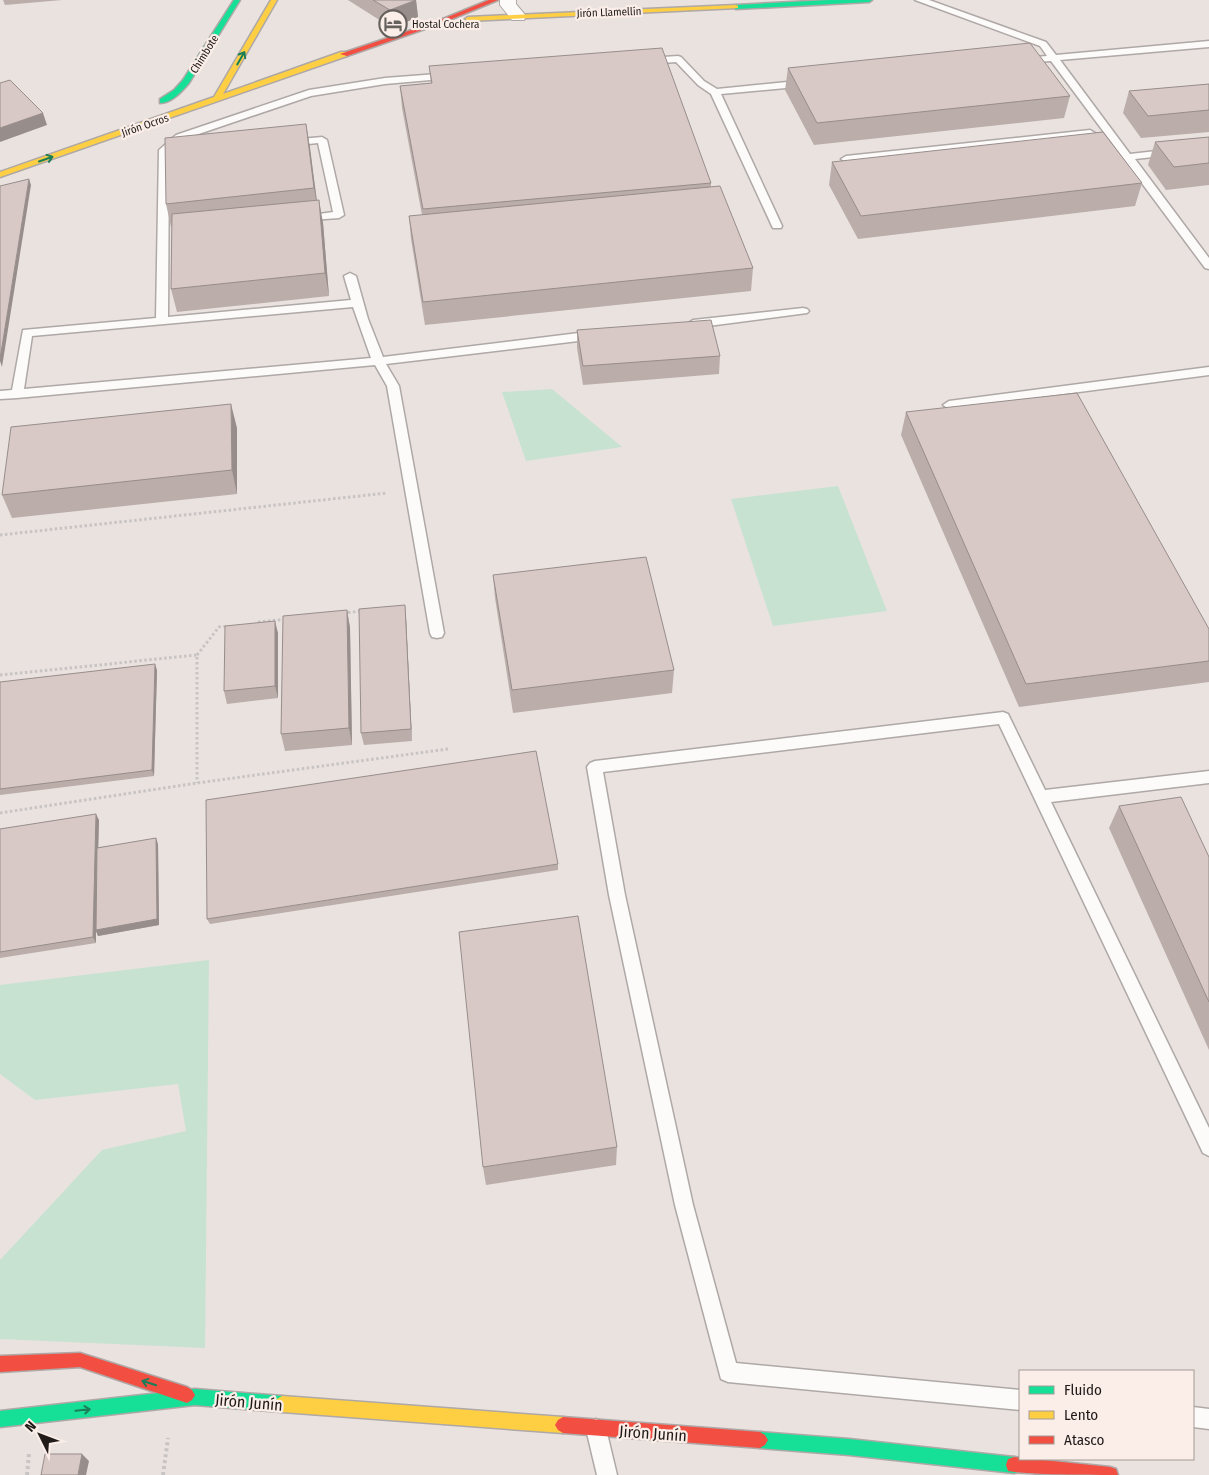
<svg xmlns="http://www.w3.org/2000/svg" width="1209" height="1475" viewBox="0 0 1209 1475" font-family="'Fira Sans Condensed',sans-serif">
<style>
.green{fill:#c7e2d1}
.lines{fill:none;stroke-linecap:round;stroke-linejoin:round}
.lane-casing{stroke:#aea8a6;stroke-width:3}
.street-casing{stroke:#aea8a6;stroke-width:2}
.fast-casing{stroke:#aea8a6;stroke-width:3}
.slow-casing{stroke:#aea8a6;stroke-width:3}
.jam-casing{stroke:#aea8a6;stroke-width:3}
.path-far1{stroke:#c7c4c3;stroke-width:3;stroke-dasharray:2.5 2.5;stroke-linecap:butt}
.path{stroke:#c7c4c3;stroke-width:4;stroke-dasharray:3 3;stroke-linecap:butt}
.lane{fill:#fcfbfa;fill-rule:evenodd}
.street{fill:#fcfbfa;fill-rule:evenodd}
.fast{fill:#16e098;fill-rule:evenodd}
.slow{fill:#ffcf43;fill-rule:evenodd}
.jam{fill:#f24e42;fill-rule:evenodd}
.wall{fill:#baadaa}
.shaded-wall{fill:#978d8b}
.building{fill:#d8c9c6;stroke:#978d8b}
.oneway{stroke:#1b7e58}
.labels{text-anchor:middle;stroke-width:4.5;stroke-linejoin:round;paint-order:stroke}
.far-street-label{font-size:11px;fill:#201b19;stroke:#fbeee8}
.far-poi-label{font-size:11px;fill:#201b19;stroke:#fbeee8;text-anchor:start}
.near-street-label{font-size:16px;fill:#201b19;stroke:#fbeee8}
</style>
<rect width="100%" height="100%" fill="#eae2df"/>
<path class="green" d="M 552,389 L 622,447 L 526,461 L 502,392 Z
M 838,486 L 887,611 L 773,626 L 731,499 Z
M 209,960 L 205,1348 L 0,1339 L 0,1260 L 102,1150 L 186,1131 L 178,1084 L 35,1100 L 0,1074 L 0,985 Z"/>
<g class="lines">
<g class="lane-casing">
<path id="lane" d="M 915,0 L 929,0 L 1046,42 L 1056,55 L 1209,41 L 1209,47 L 1060,60 L 1130,154 L 1209,145 L 1209,151 L 1135,159 L 1209,258 L 1209,269 L 1205,268 L 1051,61 L 1018,63 L 1018,59 L 1021,58 L 1047,56 L 1040,46 Z
M 678,56 L 681,57 L 704,81 L 717,89 L 807,80 L 812,83 L 807,86 L 721,94 L 782,226 L 781,228 L 773,228 L 772,226 L 711,94 L 698,85 L 676,62 L 648,64 L 643,61 L 648,58 Z
M 450,73 L 453,74 L 453,78 L 385,84 L 311,96 L 184,139 L 169,151 L 168,317 L 351,300 L 344,276 L 350,273 L 356,276 L 368,319 L 383,357 L 595,331 L 601,335 L 595,339 L 386,364 L 399,386 L 444,633 L 442,637 L 437,638 L 432,637 L 430,633 L 387,386 L 375,365 L 17,398 L 0,399 L 0,391 L 12,390 L 23,330 L 156,318 L 159,150 L 176,135 L 309,90 L 385,78 ZM 353,307 L 371,358 L 24,389 L 32,336 Z
M 1090,130 L 1095,133 L 1094,135 L 846,162 L 841,159 L 846,156 Z
M 322,137 L 327,140 L 344,215 L 339,218 L 298,221 L 297,219 L 298,217 L 333,212 L 318,143 L 289,146 L 284,143 L 289,140 Z
M 803,308 L 807,309 L 809,311 L 807,313 L 693,328 L 687,324 L 693,320 Z
M 1209,367 L 1209,375 L 949,409 L 943,405 L 949,401 Z
M 1003,712 L 1008,714 L 1045,790 L 1209,771 L 1209,783 L 1051,802 L 1209,1128 L 1209,1156 L 1203,1153 L 999,724 L 603,772 L 625,895 L 693,1205 L 736,1363 L 1020,1390 L 1020,1410 L 728,1382 L 721,1379 L 675,1205 L 609,895 L 587,767 L 590,763 L 595,761 Z
M 1193,1407 L 1209,1409 L 1209,1429 L 1193,1427 Z
M 596,1419 L 603,1422 L 606,1429 L 617,1475 L 597,1475 L 586,1429 L 589,1422 Z"/>
</g>
<g class="street-casing">
<path id="street" d="M 500,0 L 516,0 L 516,4 L 526,16 L 524,20 L 512,20 L 500,5 Z"/>
</g>
<g class="fast-casing">
<path id="fast" d="M 234,0 L 240,0 L 189,83 C 182,91 172,103 160,103 L 160,99 L 174,90 L 183,80 Z
M 830,0 L 872,0 L 869,2 L 736,9 L 733,7 L 736,5 Z
M 195,1389 L 282,1396 L 287,1399 L 290,1404 L 287,1409 L 282,1412 L 195,1405 L 0,1427 L 0,1411 Z
M 760,1432 L 849,1439 L 1014,1457 L 1020,1459 L 1022,1465 L 1020,1471 L 1014,1473 L 849,1455 L 760,1448 L 755,1445 L 752,1440 L 755,1435 Z"/>
</g>
<g class="slow-casing">
<path id="slow" d="M 271,0 L 277,0 L 223,94 L 341,52 L 347,52 L 347,56 L 0,177 L 0,172 L 214,97 Z
M 736,5 L 738,6 L 738,8 L 468,21 L 465,19 L 468,17 Z
M 282,1396 L 563,1417 L 568,1420 L 571,1425 L 568,1430 L 563,1433 L 282,1412 L 277,1409 L 274,1404 L 277,1399 Z"/>
</g>
<g class="jam-casing">
<path id="jam" d="M 489,0 L 498,0 L 442,23 L 347,56 L 340,54 L 438,21 Z
M 80,1353 L 187,1387 L 192,1390 L 195,1395 L 192,1400 L 187,1403 L 80,1367 L 0,1372 L 0,1356 Z
M 563,1417 L 760,1432 L 765,1435 L 768,1440 L 765,1445 L 760,1448 L 563,1433 L 558,1430 L 555,1425 L 558,1420 Z
M 1014,1457 L 1110,1467 L 1116,1469 L 1118,1475 C 1091,1475 1031,1475 1008,1471 L 1006,1465 L 1008,1459 Z"/>
</g>
<path class="path-far1" d="M 0,535 L 387,493
M 343,613 L 361,611
M 258,622 L 287,619
M 197,655 L 219,627 L 227,626
M 0,675 L 197,655 L 197,783
M 0,813 L 197,783 L 448,749"/>
<path class="path" d="M 27,1475 L 29,1453
M 163,1475 L 168,1438"/>
<use href="#lane" class="lane"/>
<use href="#street" class="street"/>
<use href="#fast" class="fast"/>
<use href="#slow" class="slow"/>
<use href="#jam" class="jam"/>
</g>
<path class="wall" d="M 3,0 L 62,0 L 5,5 Z
M 348,0 L 416,0 L 418,17 L 392,28 Z
M 429,66 L 711,183 L 711,187 L 753,268 L 751,291 L 425,325 L 411,239 L 409,216 L 422,215 L 402,108 L 400,86 L 431,83 Z
M 788,68 L 1070,96 L 1064,118 L 814,145 L 785,90 Z
M 1209,84 L 1209,132 L 1141,138 L 1123,113 L 1129,91 Z
M 306,124 L 317,200 L 323,223 L 329,296 L 177,312 L 171,289 L 172,227 L 171,227 L 166,204 Z
M 1209,137 L 1209,185 L 1166,190 L 1148,165 L 1155,142 Z
M 832,162 L 1142,183 L 1135,206 L 858,239 L 829,185 Z
M 577,330 L 720,356 L 719,374 L 583,385 L 577,348 Z
M 906,412 L 1209,629 L 1209,682 L 1019,707 L 901,435 Z
M 237,428 L 237,494 L 12,518 L 2,495 Z
M 493,575 L 674,670 L 672,693 L 513,713 L 495,598 Z
M 405,605 L 406,618 L 412,741 L 364,745 L 361,733 Z
M 347,610 L 350,628 L 352,745 L 285,751 L 281,734 Z
M 278,633 L 278,698 L 227,704 L 224,691 Z
M 157,670 L 154,776 L 0,795 L 0,682 Z
M 1119,806 L 1209,857 L 1209,1050 L 1109,828 Z
M 99,820 L 98,847 L 158,844 L 159,925 L 98,936 L 96,931 L 96,943 L 0,958 L 0,829 Z
M 558,864 L 558,870 L 210,924 L 207,919 Z
M 617,1147 L 616,1165 L 486,1185 L 483,1167 Z"/>
<path class="shaded-wall" d="M 416,0 L 418,17 L 392,28 L 390,10 Z
M 43,113 L 47,125 L 0,142 L 0,128 Z
M 306,124 L 310,147 L 318,211 L 314,188 Z
M 29,179 L 31,185 L 2,367 L 0,361 L 0,359 Z
M 319,200 L 323,223 L 329,296 L 325,273 Z
M 231,404 L 237,428 L 237,494 L 232,470 Z
M 405,605 L 406,618 L 412,741 L 411,729 Z
M 347,610 L 350,628 L 352,745 L 349,728 Z
M 275,621 L 278,633 L 278,698 L 275,686 Z
M 155,664 L 157,670 L 154,776 L 152,770 Z
M 96,814 L 99,820 L 96,930 L 156,838 L 158,844 L 159,925 L 98,936 L 96,931 L 96,943 L 93,937 Z
M 82,1454 L 89,1461 L 86,1475 L 78,1475 Z"/>
<path class="building" d="M 373,0 L 416,0 L 390,10 Z
M 1030,43 L 1070,96 L 817,123 L 788,68 Z
M 662,48 L 711,183 L 423,209 L 400,86 L 432,83 L 429,66 Z
M 10,80 L 43,113 L 0,128 L 0,83 Z
M 1209,84 L 1209,110 L 1148,116 L 1129,91 Z
M 306,124 L 314,188 L 166,204 L 165,138 Z
M 1103,132 L 1142,183 L 861,216 L 832,162 Z
M 1209,137 L 1209,163 L 1174,167 L 1155,142 Z
M 29,179 L 0,359 L 0,186 Z
M 720,186 L 753,268 L 423,302 L 409,216 Z
M 319,200 L 325,273 L 171,289 L 172,214 Z
M 711,320 L 720,356 L 583,366 L 577,330 Z
M 1077,393 L 1209,629 L 1209,661 L 1026,684 L 906,412 Z
M 231,404 L 232,470 L 2,495 L 11,427 Z
M 646,557 L 674,670 L 512,690 L 493,575 Z
M 405,605 L 411,729 L 361,733 L 359,609 Z
M 347,610 L 349,728 L 281,734 L 283,616 Z
M 275,621 L 275,686 L 224,691 L 225,626 Z
M 155,664 L 152,770 L 0,789 L 0,682 Z
M 536,751 L 558,864 L 207,919 L 206,800 Z
M 1181,797 L 1209,857 L 1209,1002 L 1119,806 Z
M 96,814 L 93,937 L 0,952 L 0,829 Z
M 156,838 L 157,919 L 96,930 L 97,848 Z
M 578,916 L 617,1147 L 483,1167 L 459,932 Z
M 45,1454 L 82,1454 L 78,1475 L 41,1475 Z"/>
<defs><path id="oneway-shaft" d="M-6 0H5M1.5-3L5.5 0L1.5 3" fill="none" stroke-width="1.6" stroke-linecap="round" stroke-linejoin="round" transform="scale(1.25)"/></defs>
<g class="oneway">
<use href="#oneway-shaft" transform="translate(241 58) rotate(-60)"/>
<use href="#oneway-shaft" transform="translate(46 159) rotate(-19)"/>
<use href="#oneway-shaft" transform="translate(149 1383) rotate(-162)"/>
<use href="#oneway-shaft" transform="translate(83 1410) rotate(-6)"/>
</g>
<defs>
<g id="hotel-ring" transform="scale(1.4375)"><circle r="9.5" fill="#fbeee8" stroke="#67615e" stroke-width="1.5"/><path d="M-6-4.5h1.5V1H6V5H4.5V3h-9V5H-6ZM-4 0a1.8 1.8 0 1 1 3.6 0ZM.5 0V-2.5h3Q6-2.5 6 0Z" fill="#67615e"/></g>
</defs>
<g fill-rule="evenodd">
<use href="#hotel-ring" x="393" y="24"/>
</g>
<g class="labels">
<g class="far-street-label">
<text transform="translate(609 12) rotate(-2)" y="4">Jirón Llamellín</text>
<text transform="translate(204 54) rotate(-58)" y="4">Chimbote</text>
<text transform="translate(145 125) rotate(-19)" y="4">Jirón Ocros</text>
</g>
<g class="far-poi-label">
<text x="412" y="28">Hostal Cochera</text>
</g>
<g class="near-street-label">
<text transform="translate(249 1402) rotate(5)" y="6">Jirón Junín</text>
<text transform="translate(653 1433) rotate(4)" y="6">Jirón Junín</text>
</g>
</g>
<rect x="1019" y="1370" width="175" height="90" fill="#fbeee8" stroke="#a39a95"/>
<rect x="1029" y="1386" width="25" height="8" fill="#16e098" stroke="#a39a95"/>
<text x="1064" y="1395" font-size="15" fill="#201b19">Fluido</text>
<rect x="1029" y="1411" width="25" height="8" fill="#ffcf43" stroke="#a39a95"/>
<text x="1064" y="1420" font-size="15" fill="#201b19">Lento</text>
<rect x="1029" y="1436" width="25" height="8" fill="#f24e42" stroke="#a39a95"/>
<text x="1064" y="1445" font-size="15" fill="#201b19">Atasco</text>
<g transform="translate(40 1435) rotate(312)" stroke="#fbeee8" stroke-width="4" paint-order="stroke">
<path d="M0-4L9 19L0 12L-9 19Z" fill="#201b19"/>
<text y="-8" font-size="14" font-weight="bold" text-anchor="middle" fill="#201b19">N</text>
</g>
</svg>
